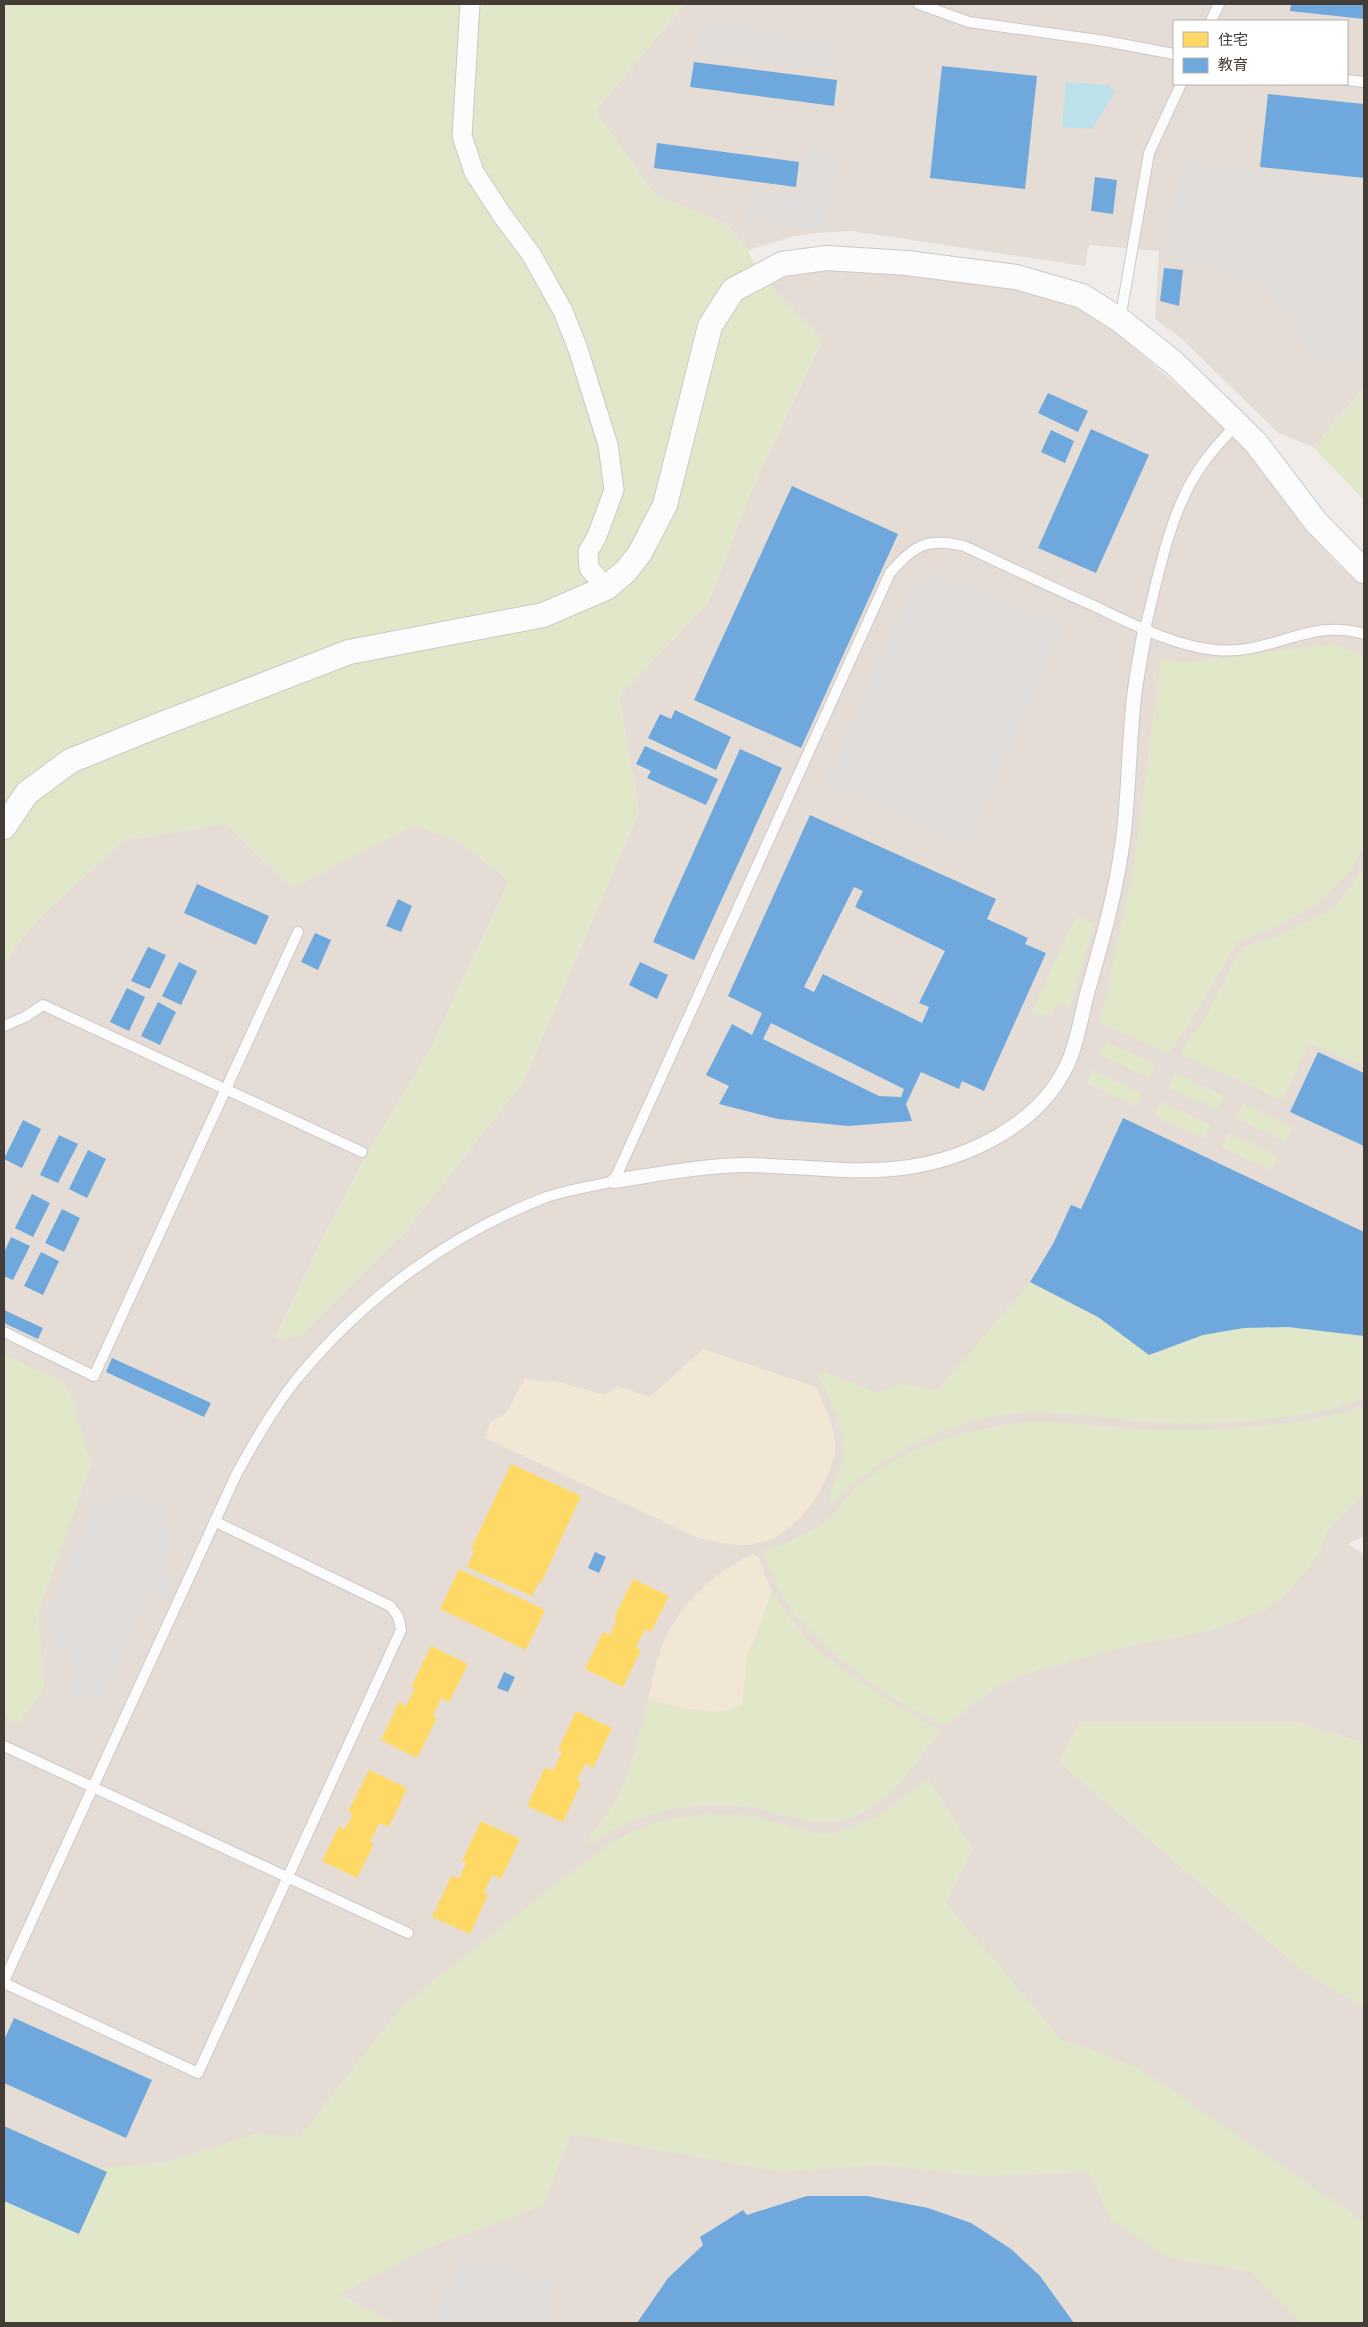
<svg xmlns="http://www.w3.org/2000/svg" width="1368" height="2327" viewBox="0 0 1368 2327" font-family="'Noto Sans','Noto Sans JP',sans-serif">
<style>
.education{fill:#e5ddd5;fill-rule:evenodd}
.green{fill:#e1e8ca}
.sand{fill:#f2e6d5}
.parking{fill:#e0ddda}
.water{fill:#bce1ea}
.homes{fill:#ffd966}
.schools{fill:#6fa8dc;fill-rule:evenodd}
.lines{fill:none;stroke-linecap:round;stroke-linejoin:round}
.service-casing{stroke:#ccc8c5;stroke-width:12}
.pedestrian-casing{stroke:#ccc8c5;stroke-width:16}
.minor-casing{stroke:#ccc8c5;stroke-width:21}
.tertiary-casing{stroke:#ccc8c5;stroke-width:26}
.service{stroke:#fdfcfc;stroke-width:10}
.pedestrian{stroke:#fdfcfc;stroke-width:14}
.minor{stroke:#fdfcfc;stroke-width:19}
.tertiary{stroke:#fdfcfc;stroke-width:24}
</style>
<rect width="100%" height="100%" fill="#efece9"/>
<path class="education" d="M 685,4 L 1364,4 L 1364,388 L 1313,447 L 1277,432 L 1182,339 L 1155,319 L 1159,251 L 1089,245 L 1085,266 L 852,231 L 814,233 L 791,237 L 748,250 L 726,224 L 655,195 L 595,111 ZM 1174,21 L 1347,21 L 1347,84 L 1174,84 Z
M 823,269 L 897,271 L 1006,283 L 1067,298 L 1107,325 L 1207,411 L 1255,457 L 1298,517 L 1338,565 L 1364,583 L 1364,1536 L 1348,1544 L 1364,1554 L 1364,1743 L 1295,1722 L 1059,1762 L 1306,1973 L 1364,2007 L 1364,2323 L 4,2323 L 4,962 L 39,918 L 124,840 L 226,824 L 292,888 L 416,824 L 463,844 L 509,881 L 433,1044 L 366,1156 L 322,1239 L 276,1337 L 401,1237 L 523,1082 L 639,811 L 619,696 L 708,603 L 752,489 L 822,340 L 769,284 L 787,274 Z"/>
<path class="green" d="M 4,4 L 685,4 L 595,111 L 655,195 L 726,224 L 748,250 L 758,272 L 822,339 L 752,489 L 708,603 L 619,696 L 639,811 L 523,1082 L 401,1237 L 301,1337 L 276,1338 L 322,1239 L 366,1156 L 433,1044 L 509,881 L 463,844 L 416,825 L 292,888 L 226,824 L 124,840 L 39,918 L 4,962 Z
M 1364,388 L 1364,500 L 1313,447 Z
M 1334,644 L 1364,656 L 1364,845 L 1350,873 L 1317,904 L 1275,928 L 1238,941 L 1170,1054 L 1100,1023 L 1133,871 L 1161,659 L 1188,662 Z
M 1364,868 L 1364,1066 L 1309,1043 L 1282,1100 L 1181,1054 L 1187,1041 L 1203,1022 L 1242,947 L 1276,937 L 1336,907 Z
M 1076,916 L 1094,924 L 1070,1008 L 1057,1003 L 1052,1014 L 1039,1015 L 1032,1012 Z
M 1106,1041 L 1155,1064 L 1149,1078 L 1100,1055 Z
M 1093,1070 L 1142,1093 L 1136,1106 L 1087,1083 Z
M 1175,1073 L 1224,1096 L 1218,1110 L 1168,1087 Z
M 1161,1102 L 1210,1125 L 1204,1139 L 1155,1116 Z
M 1243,1104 L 1292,1127 L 1285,1141 L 1236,1118 Z
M 1229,1133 L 1278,1156 L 1271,1170 L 1222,1147 Z
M 1030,1282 L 1098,1317 L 1203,1335 L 1244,1328 L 1288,1327 L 1364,1336 L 1364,1399 C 1300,1421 1217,1426 1150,1422 C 1098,1419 1046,1406 995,1416 C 931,1429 880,1458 833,1502 L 830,1500 C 831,1488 838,1478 841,1466 C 850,1434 831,1405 819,1376 L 823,1371 L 878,1393 L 898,1384 L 938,1390 Z
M 4,1355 L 61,1380 L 71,1396 L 91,1464 L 38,1613 L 44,1687 L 18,1724 L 4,1716 Z
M 1364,1406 L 1364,1493 L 1329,1528 L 1320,1551 L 1308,1570 L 1284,1596 L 1267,1609 L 1209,1631 L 1117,1649 L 1025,1674 L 993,1689 L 946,1726 C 893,1703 831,1657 794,1613 C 781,1597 771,1575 765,1556 L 765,1551 C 789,1542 812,1534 831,1516 C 837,1509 842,1502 848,1495 C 859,1484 876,1471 890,1463 C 923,1443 966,1432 1004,1425 C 1049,1417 1081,1426 1125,1428 C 1195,1432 1298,1429 1364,1406 Z
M 772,1592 C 786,1613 803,1638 823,1654 C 858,1683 899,1706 938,1730 L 938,1734 C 912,1766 895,1798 855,1816 C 817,1833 778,1809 739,1806 C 687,1801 634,1814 591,1844 L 587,1841 L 613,1806 L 628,1775 L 648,1700 L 687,1709 L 723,1712 L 742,1704 L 746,1662 Z
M 1080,1722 L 1295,1722 L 1364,1743 L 1364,2007 L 1306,1973 L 1059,1762 Z
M 928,1779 L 973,1849 L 946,1903 L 1061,2039 L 1137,2067 L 1364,2222 L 1364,2323 L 1302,2323 L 1250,2272 L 1168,2258 L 1110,2219 L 1090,2172 L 980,2176 L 881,2165 L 780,2172 L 571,2134 L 543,2206 L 427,2248 L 339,2294 L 394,2323 L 4,2323 L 4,2177 L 165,2162 L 254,2134 L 300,2136 L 402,2006 L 553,1886 L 615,1840 L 659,1821 L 705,1814 L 753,1816 L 811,1832 L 831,1834 L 875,1818 Z"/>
<path class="sand" d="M 703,1349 L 816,1387 C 823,1404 833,1423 835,1441 C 837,1455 829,1473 823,1485 C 809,1513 780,1545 745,1545 C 728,1545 712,1541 696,1537 L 485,1438 L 490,1423 L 507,1412 L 525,1378 L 540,1382 L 554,1381 L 606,1395 L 617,1386 L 650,1397 Z
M 753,1554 L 759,1558 L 772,1592 L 747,1658 L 742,1704 L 723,1712 L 687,1709 L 648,1700 C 652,1683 655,1664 661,1648 C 677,1606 714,1572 753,1554 Z"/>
<path class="parking" d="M 702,24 L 835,40 L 832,71 L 698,55 Z
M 806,149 L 837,152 L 828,229 L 748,220 L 752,190 L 800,195 Z
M 1186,161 L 1364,186 L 1363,363 L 1319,360 L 1264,284 L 1166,257 L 1169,205 Z
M 936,572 L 1063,627 L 968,844 L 826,782 L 913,583 Z
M 116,1488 L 167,1512 L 162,1525 L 178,1533 L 161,1576 L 174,1581 L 166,1598 L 150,1591 L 103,1700 L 90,1695 L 79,1698 L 68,1691 L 74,1675 L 67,1646 L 54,1650 L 47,1614 L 94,1503 L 111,1502 Z
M 462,2256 L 555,2282 L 545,2323 L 433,2323 Z"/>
<path class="water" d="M 1066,82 L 1109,85 L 1115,92 L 1092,129 L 1062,127 Z"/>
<path class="homes" d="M 511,1464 L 581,1496 L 541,1583 L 539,1582 L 532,1596 L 467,1567 L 474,1551 L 471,1549 Z
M 459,1569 L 545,1610 L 526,1650 L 440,1609 Z
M 633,1579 L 669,1596 L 651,1632 L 645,1629 L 636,1647 L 641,1650 L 623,1687 L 585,1669 L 603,1632 L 610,1635 L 617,1620 L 614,1618 Z
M 431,1646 L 468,1664 L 449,1702 L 441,1698 L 433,1716 L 437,1718 L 417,1758 L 381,1740 L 399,1702 L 406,1706 L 415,1688 L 411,1687 Z
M 576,1711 L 612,1728 L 593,1768 L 585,1764 L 577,1780 L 581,1783 L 563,1822 L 527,1806 L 545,1767 L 553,1771 L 562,1752 L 558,1750 Z
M 369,1770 L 407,1788 L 389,1827 L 379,1823 L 370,1842 L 374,1844 L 357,1878 L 322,1861 L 339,1826 L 345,1829 L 353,1814 L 348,1812 Z
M 481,1821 L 520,1839 L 501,1879 L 492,1875 L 484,1893 L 488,1895 L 470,1934 L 432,1917 L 452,1875 L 459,1879 L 466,1863 L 462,1861 Z"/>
<path class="schools" d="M 1291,4 L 1364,4 L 1364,19 L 1290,11 Z
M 694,62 L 837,80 L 834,106 L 690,87 Z
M 942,66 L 1037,76 L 1025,189 L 930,178 Z
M 1268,94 L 1364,104 L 1364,178 L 1260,167 Z
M 657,143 L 799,162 L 796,187 L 654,168 Z
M 1095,177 L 1117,180 L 1113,214 L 1091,211 Z
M 1164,268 L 1183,270 L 1179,306 L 1160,301 Z
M 1048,393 L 1088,411 L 1078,432 L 1038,413 Z
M 1091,429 L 1149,455 L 1096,573 L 1038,548 Z
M 1051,430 L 1074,441 L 1065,463 L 1041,452 Z
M 792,486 L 898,534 L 801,748 L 694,700 Z
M 675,710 L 731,737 L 716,770 L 648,738 L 660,714 L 671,719 Z
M 645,746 L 718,779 L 706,805 L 647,778 L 651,771 L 636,764 Z
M 740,749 L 782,768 L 694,960 L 653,942 Z
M 810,815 L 996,899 L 987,919 L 1028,938 L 1025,944 L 1046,953 L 984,1091 L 962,1081 L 959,1089 L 921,1072 L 906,1104 L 912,1121 L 848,1126 L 778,1119 L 719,1104 L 729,1086 L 706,1075 L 732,1024 L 752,1035 L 762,1013 L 728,996 ZM 854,887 L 863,891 L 855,907 L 945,951 L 919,1003 L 929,1007 L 922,1023 L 823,974 L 814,992 L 804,987 ZM 771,1023 L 904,1089 L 901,1097 L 879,1096 L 763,1039 Z
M 197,884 L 269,916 L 256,945 L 184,913 Z
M 398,899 L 412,906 L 401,932 L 386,926 Z
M 315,933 L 331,940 L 318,970 L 301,962 Z
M 148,947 L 166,955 L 150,989 L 131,981 Z
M 179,962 L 197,971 L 181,1005 L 162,996 Z
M 640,962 L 668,975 L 657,999 L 629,985 Z
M 127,988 L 145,997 L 129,1031 L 110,1022 Z
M 158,1002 L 176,1012 L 160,1045 L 141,1036 Z
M 1318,1052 L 1364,1073 L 1364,1146 L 1290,1112 Z
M 1123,1118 L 1364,1232 L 1364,1336 L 1288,1327 L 1244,1328 L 1203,1335 L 1149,1355 L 1098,1317 L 1030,1282 L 1053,1244 L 1071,1205 L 1081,1209 Z
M 23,1120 L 41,1129 L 22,1168 L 4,1159 Z
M 59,1135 L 78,1144 L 58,1183 L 40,1175 Z
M 88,1150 L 106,1159 L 87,1198 L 69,1189 Z
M 32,1194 L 50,1203 L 33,1237 L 15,1228 Z
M 62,1209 L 80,1218 L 64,1252 L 45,1243 Z
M 11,1237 L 30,1246 L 13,1280 L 4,1276 L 4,1253 Z
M 41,1252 L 59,1261 L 43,1295 L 24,1286 Z
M 4,1310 L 43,1328 L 38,1339 L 4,1323 Z
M 112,1358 L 211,1403 L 204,1417 L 106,1372 Z
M 595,1552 L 606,1557 L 599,1573 L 588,1568 Z
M 504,1672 L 515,1677 L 508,1692 L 497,1688 Z
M 14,2018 L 152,2080 L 126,2138 L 4,2083 L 4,2040 Z
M 4,2126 L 107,2172 L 79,2234 L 4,2201 Z
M 807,2196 L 867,2196 L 928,2208 L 971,2223 L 1011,2249 L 1040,2276 L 1074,2323 L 637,2323 L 668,2278 L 703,2245 L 700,2237 L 743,2210 L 747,2215 Z"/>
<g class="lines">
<g class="service-casing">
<path id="service" d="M 919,4 L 969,22 L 1105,41 L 1174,54
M 1211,21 L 1219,4
M 1347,80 L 1364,82
M 1120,320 L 1149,153 L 1181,84
M 1145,629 C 1158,577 1170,509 1202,465 C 1212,450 1225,437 1237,424
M 4,1026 L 25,1017 L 43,1005 L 362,1152
M 4,1332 L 94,1376 L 298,932
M 4,1746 L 408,1933
M 4,1981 L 237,1473 C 255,1441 273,1409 296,1380 C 361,1300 448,1235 544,1198 C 566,1190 591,1187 614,1181 L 890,573 C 914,545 927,537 964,546 C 1007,566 1049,586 1092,605 C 1131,623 1173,646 1216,650 C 1270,656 1310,617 1364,634
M 4,1983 L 198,2073 L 401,1630 L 398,1616 L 390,1606 L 214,1521"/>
</g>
<g class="pedestrian-casing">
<path id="pedestrian" d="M 614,1181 C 659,1174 705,1165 750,1165 C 803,1166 855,1175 909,1167 C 968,1158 1035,1126 1064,1071 C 1077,1047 1081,1016 1088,990 C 1101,945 1114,900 1121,853 C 1129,805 1128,756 1133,708 C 1135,681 1141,655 1145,629"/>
</g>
<g class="minor-casing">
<path id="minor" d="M 470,4 L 462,136 L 474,172 L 502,215 L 531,254 L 563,311 L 578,349 L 608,445 L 614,490 L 597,536 L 588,552 L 589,568 L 606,588"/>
</g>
<g class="tertiary-casing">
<path id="tertiary" d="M 4,827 L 27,793 L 70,761 L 154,727 L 349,652 L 543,615 L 606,588 L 626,571 L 640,553 L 665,505 L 710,326 L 733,290 L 782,264 L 827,258 L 907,263 L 1016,277 L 1082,296 L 1120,320 L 1174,363 L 1237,424 L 1256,443 L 1316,522 L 1364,571"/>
</g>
<use href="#service" class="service"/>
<use href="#pedestrian" class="pedestrian"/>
<use href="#minor" class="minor"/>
<use href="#tertiary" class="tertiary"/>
</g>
<rect width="1368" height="2327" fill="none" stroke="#443c36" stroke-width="10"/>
<rect x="1173" y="20" width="175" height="65" fill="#ffffff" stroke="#b4b1af"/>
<rect x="1183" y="32" width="25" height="15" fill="#ffd966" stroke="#b4b1af"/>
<text x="1218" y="45" font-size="15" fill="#443c36">住宅</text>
<rect x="1183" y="58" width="25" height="15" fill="#6fa8dc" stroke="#b4b1af"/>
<text x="1218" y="70" font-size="15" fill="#443c36">教育</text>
</svg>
